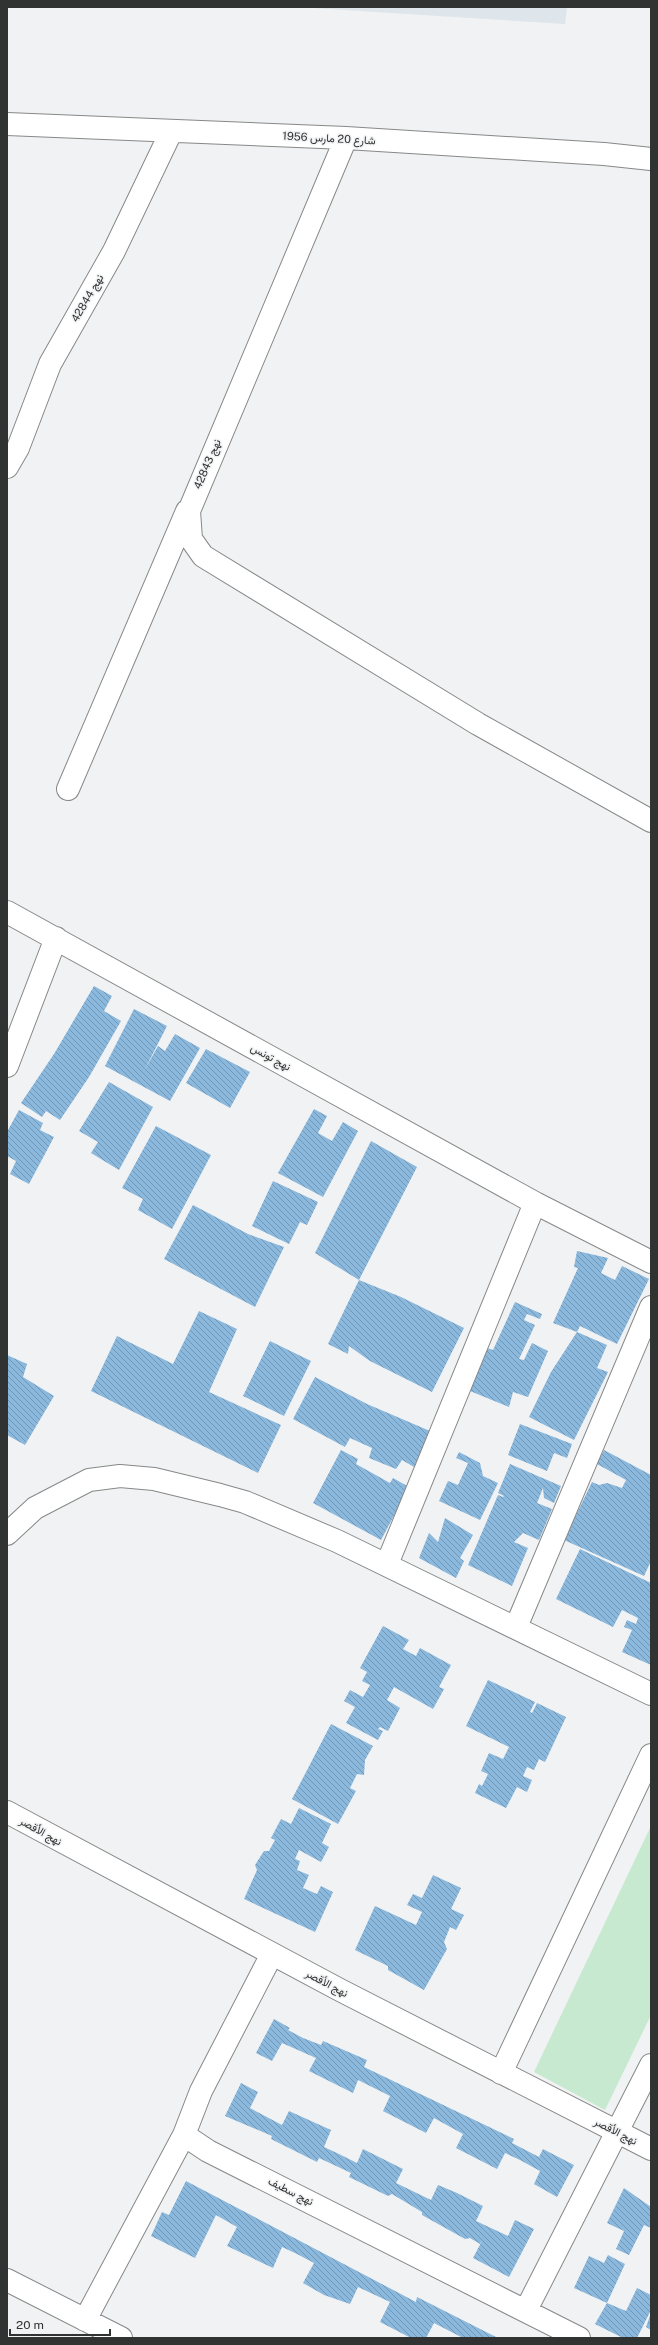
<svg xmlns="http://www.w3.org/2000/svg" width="658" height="2345" viewBox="0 0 658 2345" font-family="'Public Sans',Vazirmatn,sans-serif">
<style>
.built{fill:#dee5eb}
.garden{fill:#c6e9cf}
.building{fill:url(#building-back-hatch)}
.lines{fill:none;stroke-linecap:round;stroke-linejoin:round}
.minor-casing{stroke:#878888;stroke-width:24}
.minor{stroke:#fff;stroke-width:22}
.labels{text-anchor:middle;stroke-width:3;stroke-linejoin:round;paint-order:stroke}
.street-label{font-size:11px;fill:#313232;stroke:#f1f2f3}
</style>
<defs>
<pattern id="building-back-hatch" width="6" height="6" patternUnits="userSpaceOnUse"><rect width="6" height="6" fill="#8bb8dd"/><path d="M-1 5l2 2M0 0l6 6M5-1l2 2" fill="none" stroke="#7296b4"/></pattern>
</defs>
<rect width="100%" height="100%" fill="#f1f2f3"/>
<path class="built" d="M 296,7 L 567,7 L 565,24 Z"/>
<path class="garden" d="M 651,1826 L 651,2015 L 605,2110 L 534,2072 Z"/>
<path class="building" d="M 94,986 L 112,996 L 104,1011 L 121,1021 L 89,1077 L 60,1120 L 46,1111 L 42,1117 L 21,1103 L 54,1054 Z
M 134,1009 L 167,1026 L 144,1071 L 158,1046 L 165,1051 L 175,1034 L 200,1048 L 170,1101 L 105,1066 Z
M 206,1049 L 250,1072 L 230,1108 L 186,1083 Z
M 109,1082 L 153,1107 L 119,1170 L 91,1153 L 98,1142 L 79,1131 Z
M 314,1109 L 327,1116 L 318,1133 L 332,1141 L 343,1122 L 358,1131 L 323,1197 L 278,1173 Z
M 19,1110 L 43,1123 L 40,1130 L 54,1137 L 29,1184 L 10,1174 L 16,1161 L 7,1156 L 7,1132 Z
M 156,1126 L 211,1155 L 172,1229 L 138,1210 L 143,1199 L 122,1188 Z
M 371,1141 L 417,1167 L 359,1280 L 315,1253 Z
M 273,1181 L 318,1202 L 307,1225 L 300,1222 L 289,1244 L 252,1226 Z
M 193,1205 L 248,1234 L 284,1247 L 255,1307 L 164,1259 Z
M 577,1251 L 608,1258 L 601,1273 L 615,1280 L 622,1266 L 649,1279 L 617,1344 L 580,1326 L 577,1332 L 553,1323 L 578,1268 L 574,1267 Z
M 359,1280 L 401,1297 L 464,1328 L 432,1392 L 370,1361 L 349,1346 L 348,1354 L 328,1344 Z
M 515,1302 L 542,1314 L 540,1319 L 527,1314 L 524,1320 L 535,1325 L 519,1359 L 524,1360 L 532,1343 L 548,1351 L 528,1397 L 513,1392 L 509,1407 L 470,1391 L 487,1348 L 493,1350 Z
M 199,1311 L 237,1329 L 209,1392 L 281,1425 L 258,1473 L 91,1391 L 117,1336 L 173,1364 Z
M 577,1332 L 607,1345 L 597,1368 L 608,1372 L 574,1440 L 529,1417 L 551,1372 Z
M 270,1341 L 311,1361 L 284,1416 L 243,1396 Z
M 7,1355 L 27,1364 L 23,1377 L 54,1396 L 25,1445 L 7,1435 Z
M 315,1377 L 367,1404 L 430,1431 L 414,1467 L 402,1460 L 396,1469 L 369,1458 L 372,1448 L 350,1438 L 345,1447 L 293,1419 Z
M 520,1424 L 572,1444 L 567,1458 L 554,1453 L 547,1471 L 508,1455 Z
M 341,1450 L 358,1459 L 356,1464 L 390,1483 L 393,1478 L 409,1487 L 381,1540 L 313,1503 Z
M 604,1450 L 651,1475 L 651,1561 L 644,1576 L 564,1540 L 592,1482 L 599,1485 L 607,1483 L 622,1488 L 626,1480 L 597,1464 Z
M 459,1452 L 480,1463 L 483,1476 L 498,1483 L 480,1520 L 439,1501 L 448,1481 L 458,1485 L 468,1463 L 456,1458 Z
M 510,1464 L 561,1486 L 554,1503 L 544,1498 L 543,1488 L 537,1503 L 552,1509 L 539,1540 L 523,1533 L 514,1542 L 528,1548 L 512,1586 L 468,1565 L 498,1495 L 503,1497 L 504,1496 L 498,1493 Z
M 445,1518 L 473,1535 L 460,1558 L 464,1561 L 456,1578 L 419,1558 L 429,1533 L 438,1542 Z
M 580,1549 L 651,1583 L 651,1665 L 622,1652 L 632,1630 L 624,1627 L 627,1620 L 636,1624 L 638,1618 L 622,1610 L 613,1627 L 556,1599 Z
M 383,1626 L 409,1640 L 403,1649 L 416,1656 L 420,1648 L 451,1665 L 439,1687 L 444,1689 L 433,1709 L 394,1687 L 387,1700 L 400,1708 L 388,1731 L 380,1727 L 378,1729 L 383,1731 L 378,1740 L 346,1723 L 355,1707 L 344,1701 L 350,1690 L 363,1697 L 370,1685 L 362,1681 L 367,1672 L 360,1668 Z
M 488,1680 L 535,1702 L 530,1712 L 532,1713 L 537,1703 L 566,1717 L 545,1762 L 539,1759 L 534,1770 L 527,1767 L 523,1776 L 532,1780 L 527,1792 L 517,1787 L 506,1808 L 475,1793 L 479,1784 L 482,1786 L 488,1774 L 481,1771 L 489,1753 L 503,1759 L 509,1747 L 466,1726 Z
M 331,1724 L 373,1746 L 365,1760 L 364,1775 L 357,1774 L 350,1788 L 356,1791 L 338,1824 L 292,1799 Z
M 299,1808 L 331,1824 L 322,1843 L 329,1847 L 321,1862 L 299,1850 L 295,1859 L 300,1861 L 297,1870 L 309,1875 L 303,1888 L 317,1894 L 321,1886 L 333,1892 L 315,1932 L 244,1899 L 257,1870 L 255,1865 L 264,1851 L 269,1851 L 275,1840 L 271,1838 L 281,1819 L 291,1824 Z
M 433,1875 L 461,1888 L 451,1909 L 464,1915 L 456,1930 L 450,1927 L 444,1942 L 447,1949 L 424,1990 L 388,1970 L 388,1966 L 355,1950 L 375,1906 L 416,1925 L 422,1912 L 407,1905 L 413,1894 L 422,1898 Z
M 274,2019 L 290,2028 L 288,2030 L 303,2038 L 321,2045 L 323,2041 L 367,2060 L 364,2067 L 514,2139 L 512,2143 L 539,2157 L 543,2149 L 574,2165 L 557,2197 L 534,2184 L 540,2171 L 520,2160 L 505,2153 L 497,2169 L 456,2148 L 463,2134 L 434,2118 L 426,2133 L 383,2111 L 390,2096 L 358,2080 L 353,2093 L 309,2071 L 316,2058 L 282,2043 L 272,2061 L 256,2053 Z
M 241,2083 L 258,2092 L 250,2108 L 282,2125 L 289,2111 L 331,2130 L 324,2147 L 339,2154 L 357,2163 L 363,2149 L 403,2169 L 396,2183 L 431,2200 L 438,2185 L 457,2193 L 483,2206 L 476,2221 L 508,2236 L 515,2220 L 534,2229 L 509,2277 L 473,2258 L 483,2239 L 480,2244 L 470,2238 L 465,2239 L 422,2215 L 422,2212 L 392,2194 L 388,2196 L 349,2177 L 351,2173 L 334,2165 L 319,2158 L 317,2162 L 271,2139 L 272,2136 L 225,2116 Z
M 186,2181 L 416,2302 L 417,2297 L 498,2338 L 463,2338 L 434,2323 L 426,2338 L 411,2338 L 380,2322 L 390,2302 L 358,2287 L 350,2304 L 324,2295 L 303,2283 L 314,2263 L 297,2254 L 282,2247 L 273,2268 L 227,2246 L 237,2227 L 216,2215 L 195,2258 L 151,2236 L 162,2212 L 169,2215 Z
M 624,2188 L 651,2207 L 651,2228 L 644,2225 L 629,2255 L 616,2249 L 624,2231 L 607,2223 Z
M 608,2255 L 625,2264 L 607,2303 L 574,2288 L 589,2256 L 604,2263 Z
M 637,2288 L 651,2295 L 651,2310 L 637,2338 L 623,2338 L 595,2324 L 607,2303 L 626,2311 Z
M 651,2313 L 651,2330 L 646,2327 Z"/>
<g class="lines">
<g class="minor-casing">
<path id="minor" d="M 7,124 L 346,138 L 604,154 L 651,159
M 346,138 L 189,511 L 191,539 L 203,556 L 478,724 L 651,821
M 7,467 L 18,448 L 50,364 L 114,251 L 171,132
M 68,789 L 187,511
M 7,912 L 535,1203
M 7,1066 L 56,938
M 7,1534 L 35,1508 L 89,1480 L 120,1476 L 154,1479 L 220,1495 L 245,1502 L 337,1541 L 651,1694
M 387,1564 L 535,1203 L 651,1262
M 516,1627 L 651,1307
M 7,1812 L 340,1990 L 651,2149
M 272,1954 L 201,2091 L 184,2135 L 208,2151 L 579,2338
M 501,2073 L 651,1755
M 7,2280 L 121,2338
M 526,2310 L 651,2065
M 85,2320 L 184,2135"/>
</g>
<use href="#minor" class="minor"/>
</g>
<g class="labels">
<g class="street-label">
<text transform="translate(329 138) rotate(3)" y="4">شارع 20 مارس 1956</text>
<text transform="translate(87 298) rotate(-60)" y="4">نهج 42844</text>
<text transform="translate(207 464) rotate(-67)" y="4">نهج 42843</text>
<text transform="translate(271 1057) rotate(29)" y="4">نهج تونس</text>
<text transform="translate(41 1831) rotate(29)" y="4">نهج الأقصر</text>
<text transform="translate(327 1983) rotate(28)" y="4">نهج الأقصر</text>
<text transform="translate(616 2131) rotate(27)" y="4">نهج الأقصر</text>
<text transform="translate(291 2191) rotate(27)" y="4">نهج سطيف</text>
</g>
</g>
<rect width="658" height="2345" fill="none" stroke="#313232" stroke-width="16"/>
<path d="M10 2329v6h100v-6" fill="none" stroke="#313232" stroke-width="2"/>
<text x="16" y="2329" font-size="12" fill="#313232" stroke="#f1f2f3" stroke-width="3" paint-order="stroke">20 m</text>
</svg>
